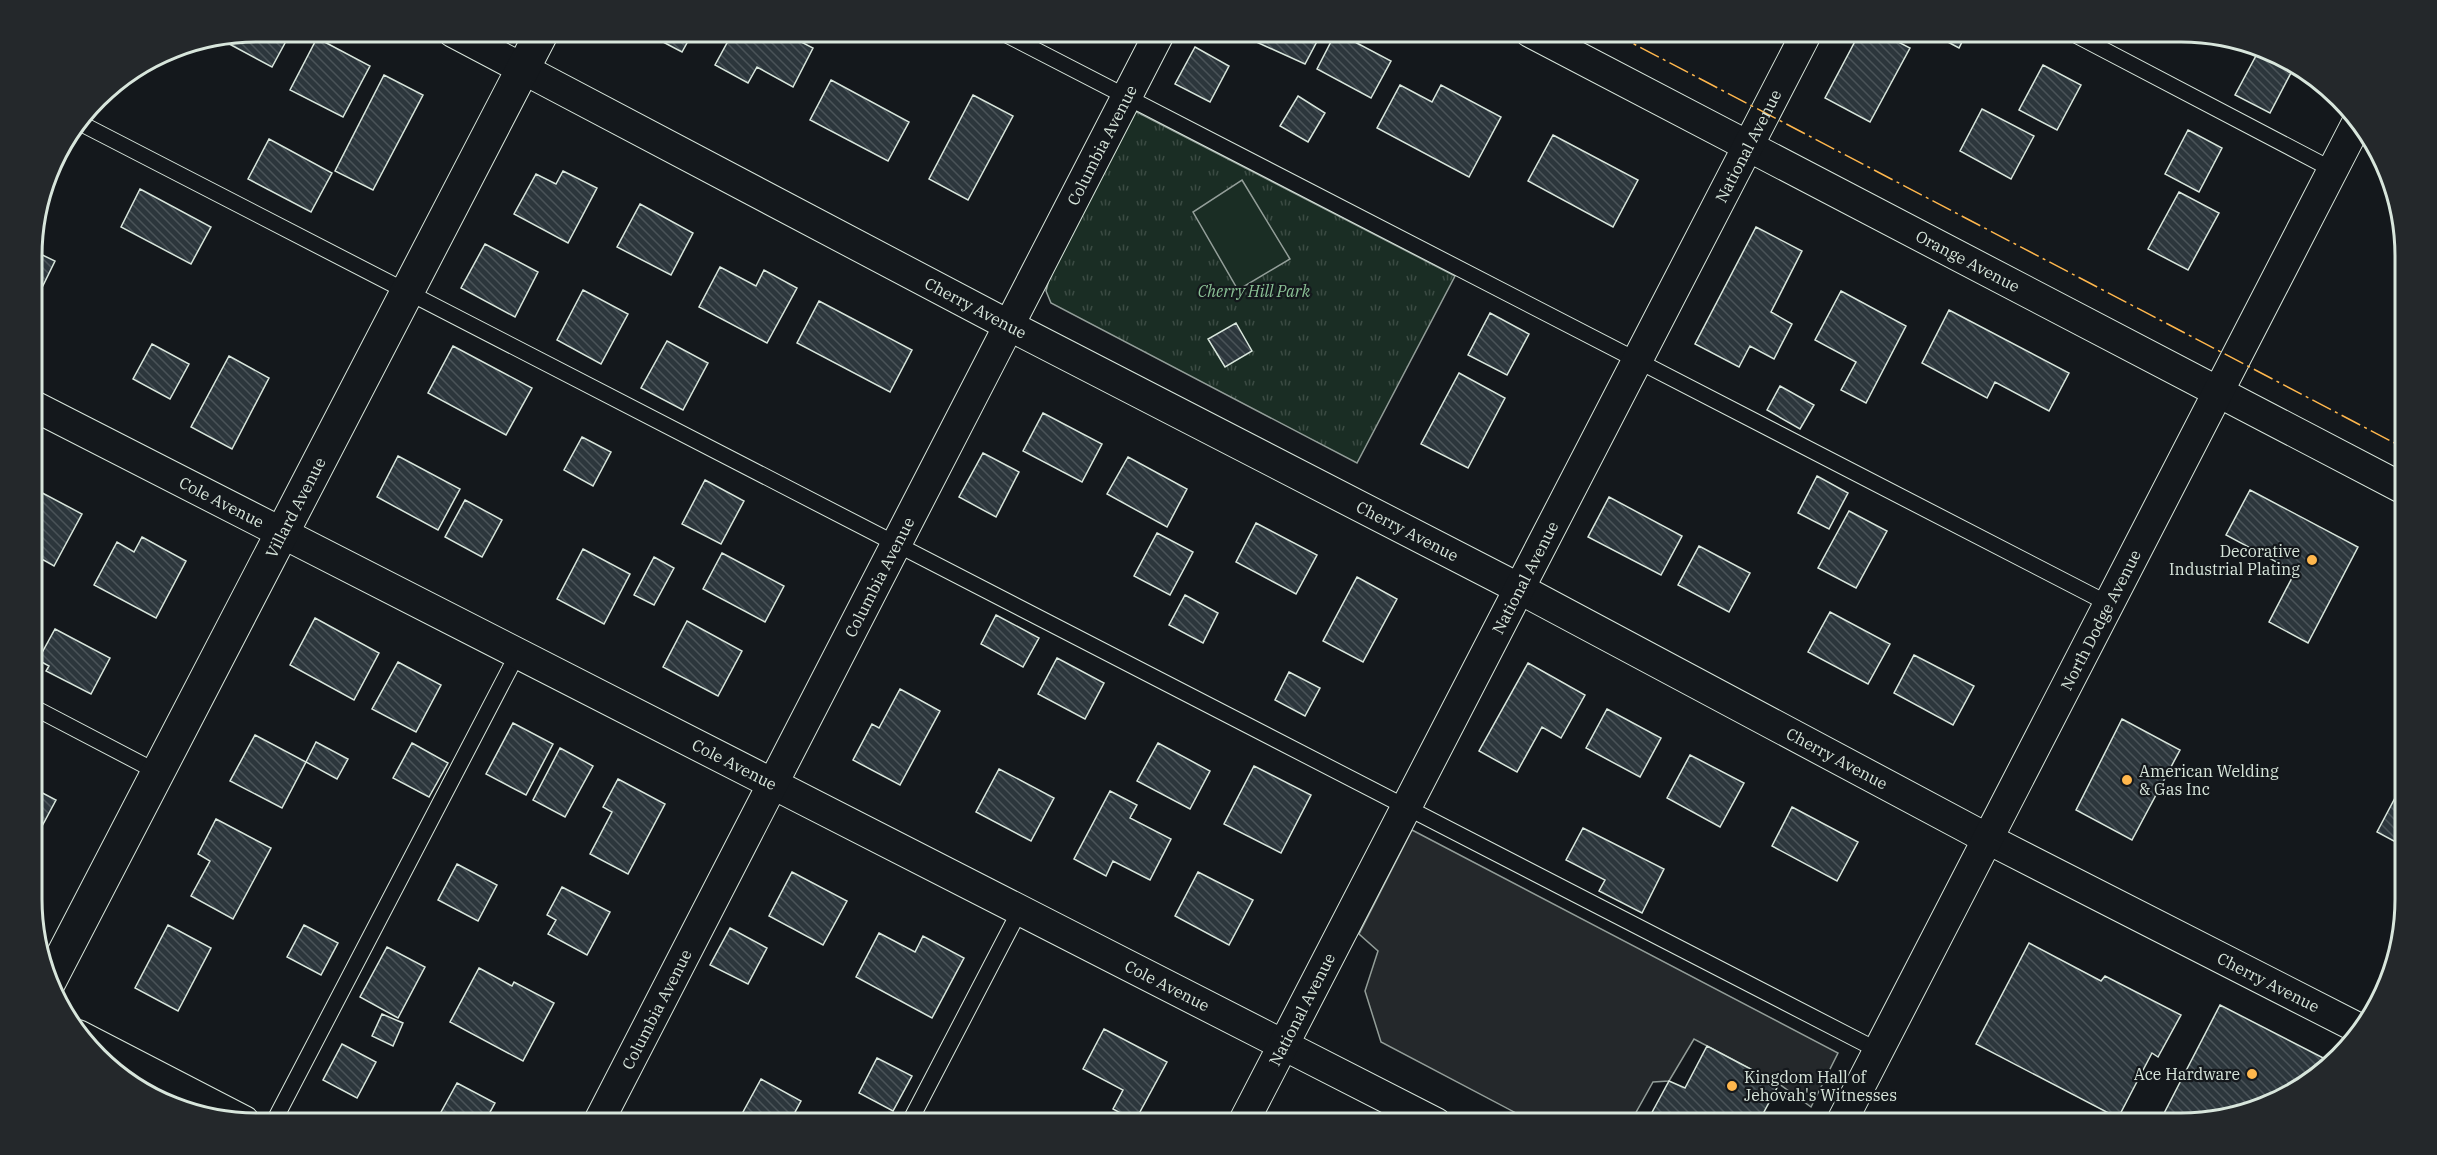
<svg xmlns="http://www.w3.org/2000/svg" width="2437" height="1155" viewBox="0 0 2437 1155" font-family="'IBM Plex Serif',serif">
<style>
.park{fill:url(#park-tufts);stroke:#939e99;stroke-width:1.5}
.pitch{fill:#1a2d24;stroke:#939e99;stroke-width:1.5}
.parking{fill:#24282b;stroke:#939e99;stroke-width:1.5}
.building{fill:url(#building-back-hatch);stroke:#d8e6dc;stroke-width:1.5}
.lines{fill:none;stroke-linecap:round;stroke-linejoin:round}
.lane-casing{stroke:#d8e6dc;stroke-width:17}
.street-casing{stroke:#d8e6dc;stroke-width:32}
.secondary-casing{stroke:#d8e6dc;stroke-width:35}
.lane{stroke:#14181c;stroke-width:15}
.street{stroke:#14181c;stroke-width:30}
.secondary{stroke:#14181c;stroke-width:33}
.power{stroke:#ffb74d;stroke-width:1.5;stroke-dasharray:21 4.5 3 4.5;stroke-linecap:butt}
.poi-dot{fill:#ffb74d;stroke:#14181c;stroke-width:2}
.labels{text-anchor:middle;stroke-width:4.5;stroke-linejoin:round;paint-order:stroke}
.street-label{font-size:16px;fill:#d8e6dc;stroke:#14181c}
.park-label{font-size:16px;font-style:italic;fill:#8ac095;stroke:#14181c}
.poi-label{font-size:16px;fill:#d8e6dc;stroke:#14181c;text-anchor:end}
.rim{fill:none;stroke:#d8e6dc;stroke-width:3}
</style>
<defs>
<pattern id="park-tufts" width="24" height="20" patternUnits="userSpaceOnUse" patternTransform="scale(1.5)"><rect width="24" height="20" fill="#1a2d24"/><path d="M3 7l-1-3M5 7V3M7 7l1-3M15 17l-1-3M17 17v-4M19 17l1-3" fill="none" stroke="#3b4b43"/></pattern>
<pattern id="building-back-hatch" width="6" height="6" patternUnits="userSpaceOnUse" patternTransform="scale(1.5)"><rect width="6" height="6" fill="#2c363c"/><path d="M-1 5l2 2M0 0l6 6M5-1l2 2" fill="none" stroke="#4a5358"/></pattern>
</defs>
<rect width="100%" height="100%" fill="#14181c"/>
<path class="park" d="M 1135,111 L 1455,276 L 1357,463 L 1051,303 L 1046,291 L 1049,279 Z"/>
<path class="pitch" d="M 1242,180 L 1290,259 L 1238,290 L 1193,212 Z"/>
<path class="parking" d="M 1412,830 L 1838,1053 L 1811,1107 L 1779,1084 L 1694,1039 L 1669,1081 L 1653,1082 L 1630,1123 L 1535,1123 L 1381,1042 L 1365,991 L 1378,951 L 1359,934 Z"/>
<path class="building" d="M 256,32 L 291,32 L 272,67 L 220,39 Z
M 644,32 L 693,32 L 682,52 Z
M 733,32 L 782,32 L 813,48 L 793,87 L 757,67 L 748,83 L 715,65 Z
M 1245,32 L 1322,32 L 1305,64 L 1243,36 Z
M 1336,32 L 1391,61 L 1371,98 L 1317,69 Z
M 1860,32 L 1879,32 L 1910,48 L 1870,122 L 1825,98 Z
M 1929,32 L 1967,32 L 1959,48 Z
M 317,38 L 370,66 L 343,117 L 290,90 Z
M 1195,47 L 1229,66 L 1210,102 L 1175,84 Z
M 2258,52 L 2292,71 L 2270,113 L 2235,95 Z
M 2043,65 L 2081,85 L 2057,130 L 2019,110 Z
M 384,75 L 423,95 L 373,190 L 335,171 Z
M 831,80 L 909,122 L 888,161 L 810,120 Z
M 1400,85 L 1432,102 L 1441,85 L 1501,117 L 1469,177 L 1377,128 Z
M 973,95 L 1013,116 L 968,200 L 929,179 Z
M 1298,96 L 1325,113 L 1308,142 L 1280,126 Z
M 1982,109 L 2034,136 L 2011,179 L 1960,151 Z
M 2188,130 L 2222,148 L 2199,192 L 2165,174 Z
M 1553,135 L 1638,180 L 1613,227 L 1528,181 Z
M 269,139 L 332,173 L 311,212 L 248,179 Z
M 563,171 L 597,188 L 568,243 L 514,214 L 536,174 L 556,184 Z
M 140,189 L 211,227 L 191,264 L 121,227 Z
M 2179,192 L 2219,213 L 2188,270 L 2148,249 Z
M 640,204 L 693,233 L 671,275 L 617,247 Z
M 1756,227 L 1802,251 L 1771,312 L 1792,324 L 1774,359 L 1750,346 L 1739,367 L 1695,344 Z
M 485,244 L 538,272 L 515,317 L 461,288 Z
M 32,250 L 55,261 L 32,308 Z
M 720,267 L 756,286 L 764,270 L 797,288 L 767,343 L 699,307 Z
M 583,290 L 628,314 L 601,364 L 557,340 Z
M 1841,291 L 1906,326 L 1866,403 L 1841,390 L 1856,362 L 1815,340 Z
M 819,301 L 912,350 L 890,392 L 797,343 Z
M 1949,310 L 2069,373 L 2049,411 L 1995,382 L 1987,398 L 1922,363 Z
M 1490,313 L 1529,334 L 1507,375 L 1468,355 Z
M 1236,323 L 1252,351 L 1225,367 L 1208,339 Z
M 667,341 L 708,363 L 683,410 L 641,388 Z
M 152,344 L 189,364 L 170,399 L 133,379 Z
M 453,346 L 532,388 L 506,435 L 428,393 Z
M 229,356 L 269,378 L 232,449 L 191,427 Z
M 1459,373 L 1505,398 L 1468,468 L 1421,444 Z
M 1780,386 L 1814,405 L 1800,429 L 1767,410 Z
M 1043,413 L 1102,444 L 1082,482 L 1023,451 Z
M 582,437 L 611,452 L 593,486 L 564,470 Z
M 983,453 L 1019,472 L 996,517 L 959,497 Z
M 398,456 L 460,489 L 438,530 L 377,497 Z
M 1128,457 L 1187,489 L 1167,527 L 1107,494 Z
M 1817,476 L 1848,493 L 1829,529 L 1798,513 Z
M 705,480 L 744,501 L 721,544 L 682,524 Z
M 33,488 L 82,514 L 54,566 L 33,554 Z
M 2250,490 L 2358,547 L 2308,643 L 2269,622 L 2295,572 L 2226,535 Z
M 1609,497 L 1682,536 L 1661,575 L 1588,537 Z
M 465,500 L 502,520 L 482,557 L 445,537 Z
M 1849,511 L 1887,531 L 1856,588 L 1818,568 Z
M 1256,523 L 1317,555 L 1296,594 L 1236,562 Z
M 1157,533 L 1193,552 L 1170,595 L 1134,576 Z
M 142,537 L 186,561 L 156,618 L 94,585 L 117,542 L 134,552 Z
M 1699,546 L 1750,573 L 1729,612 L 1678,585 Z
M 583,549 L 630,574 L 604,624 L 557,599 Z
M 722,553 L 784,586 L 765,622 L 703,589 Z
M 654,557 L 674,568 L 654,605 L 634,595 Z
M 1357,577 L 1397,599 L 1363,662 L 1323,641 Z
M 1185,595 L 1218,613 L 1203,643 L 1169,625 Z
M 1830,612 L 1890,644 L 1868,684 L 1808,652 Z
M 996,615 L 1039,638 L 1023,667 L 981,644 Z
M 315,618 L 379,653 L 354,700 L 290,665 Z
M 687,621 L 742,651 L 718,696 L 663,667 Z
M 55,629 L 110,658 L 91,694 L 46,671 L 49,666 L 38,660 Z
M 1914,655 L 1974,686 L 1953,725 L 1894,693 Z
M 1057,658 L 1104,683 L 1085,719 L 1038,694 Z
M 398,662 L 441,685 L 416,732 L 372,709 Z
M 1528,663 L 1585,695 L 1561,738 L 1542,727 L 1517,772 L 1479,751 Z
M 1289,672 L 1320,688 L 1305,716 L 1275,700 Z
M 900,689 L 940,711 L 900,785 L 853,760 L 872,724 L 879,728 Z
M 1607,709 L 1661,738 L 1640,777 L 1586,748 Z
M 2122,719 L 2180,750 L 2132,840 L 2076,810 Z
M 513,723 L 553,744 L 526,795 L 486,774 Z
M 255,735 L 306,762 L 282,808 L 230,781 Z
M 316,742 L 348,759 L 337,779 L 306,762 Z
M 412,743 L 448,763 L 429,797 L 393,778 Z
M 1158,743 L 1210,771 L 1190,809 L 1137,781 Z
M 560,748 L 593,766 L 565,817 L 533,800 Z
M 1690,755 L 1744,783 L 1720,827 L 1667,798 Z
M 1254,766 L 1311,795 L 1281,853 L 1224,824 Z
M 999,769 L 1054,798 L 1031,841 L 976,812 Z
M 618,779 L 665,804 L 628,874 L 590,854 L 612,812 L 603,807 Z
M 2405,779 L 2405,847 L 2377,832 Z
M 33,788 L 56,800 L 33,843 Z
M 1110,791 L 1137,805 L 1130,818 L 1171,839 L 1150,880 L 1113,861 L 1106,876 L 1074,859 Z
M 1792,807 L 1858,842 L 1837,881 L 1772,846 Z
M 216,819 L 271,848 L 233,919 L 191,896 L 210,861 L 198,854 Z
M 1583,828 L 1664,869 L 1642,913 L 1599,891 L 1605,880 L 1566,860 Z
M 457,864 L 497,885 L 478,921 L 438,900 Z
M 792,872 L 847,901 L 823,945 L 769,916 Z
M 1198,872 L 1253,900 L 1229,945 L 1175,916 Z
M 562,887 L 610,912 L 587,955 L 548,934 L 556,920 L 547,915 Z
M 168,925 L 211,948 L 178,1011 L 135,988 Z
M 304,925 L 338,943 L 321,975 L 287,957 Z
M 730,928 L 767,948 L 748,984 L 710,965 Z
M 879,933 L 915,952 L 923,936 L 964,958 L 932,1018 L 856,977 Z
M 2029,943 L 2101,981 L 2105,976 L 2181,1015 L 2158,1057 L 2152,1053 L 2118,1118 L 1976,1044 Z
M 387,947 L 425,967 L 398,1018 L 360,997 Z
M 479,968 L 512,986 L 514,982 L 554,1003 L 523,1061 L 450,1022 Z
M 2220,1005 L 2331,1062 L 2306,1085 L 2253,1111 L 2195,1123 L 2159,1123 Z
M 382,1014 L 403,1023 L 393,1046 L 372,1036 Z
M 1104,1029 L 1167,1062 L 1135,1121 L 1113,1109 L 1123,1090 L 1083,1069 Z
M 342,1044 L 376,1062 L 357,1098 L 323,1080 Z
M 1707,1046 L 1779,1084 L 1758,1123 L 1667,1123 L 1650,1116 L 1669,1081 L 1685,1088 Z
M 877,1058 L 912,1076 L 893,1111 L 859,1093 Z
M 761,1079 L 801,1101 L 789,1123 L 737,1123 Z
M 457,1083 L 495,1103 L 484,1123 L 435,1123 Z"/>
<g class="lines">
<g class="lane-casing">
<path id="lane" d="M 1001,32 L 2109,604
M 2070,32 L 2333,170
M 80,123 L 1879,1051
M 33,707 L 159,773
M 273,1123 L 518,653
M 909,1123 L 1020,910"/>
</g>
<g class="street-casing">
<g id="street">
<path id="s1" d="M 453,32 L 1010,326 L 1520,589 L 1988,839 L 2362,1030"/>
<path id="s2" d="M 1530,32 L 2404,489"/>
<path id="s3" d="M 32,405 L 1436,1123"/>
<path d="M 78,1035 L 244,1121"/>
<path id="s4" d="M 598,1123 L 1160,32"/>
<path id="s5" d="M 1243,1123 L 1807,32"/>
<path id="s6" d="M 1841,1123 L 2359,119"/>
</g>
</g>
<g class="secondary-casing">
<g id="secondary">
<path id="s7" d="M 48,984 L 542,32"/>
</g>
</g>
<use href="#lane" class="lane"/>
<use href="#street" class="street"/>
<use href="#secondary" class="secondary"/>
<path class="power" d="M 1611,32 L 2404,448"/>
</g>
<g class="poi-dot">
<circle cx="2312" cy="560" r="6"/>
<circle cx="2127" cy="780" r="6"/>
<circle cx="2252" cy="1074" r="6"/>
<circle cx="1732" cy="1086" r="6"/>
</g>
<g class="labels">
<g class="street-label">
<text dy="6" stroke="none"><textPath href="#s4" startOffset="1100">Columbia Avenue</textPath></text>
<text dy="6" stroke="none"><textPath href="#s5" startOffset="1100">National Avenue</textPath></text>
<text dy="6" stroke="none"><textPath href="#s2" startOffset="494">Orange Avenue</textPath></text>
<text dy="6" stroke="none"><textPath href="#s1" startOffset="591">Cherry Avenue</textPath></text>
<text dy="6" stroke="none"><textPath href="#s3" startOffset="213">Cole Avenue</textPath></text>
<text dy="6" stroke="none"><textPath href="#s7" startOffset="537">Villard Avenue</textPath></text>
<text dy="6" stroke="none"><textPath href="#s1" startOffset="1077">Cherry Avenue</textPath></text>
<text dy="6" stroke="none"><textPath href="#s4" startOffset="614">Columbia Avenue</textPath></text>
<text dy="6" stroke="none"><textPath href="#s5" startOffset="614">National Avenue</textPath></text>
<text dy="6" stroke="none"><textPath href="#s6" startOffset="566">North Dodge Avenue</textPath></text>
<text dy="6" stroke="none"><textPath href="#s1" startOffset="1563">Cherry Avenue</textPath></text>
<text dy="6" stroke="none"><textPath href="#s3" startOffset="789">Cole Avenue</textPath></text>
<text dy="6" stroke="none"><textPath href="#s1" startOffset="2049">Cherry Avenue</textPath></text>
<text dy="6" stroke="none"><textPath href="#s3" startOffset="1275">Cole Avenue</textPath></text>
<text dy="6" stroke="none"><textPath href="#s5" startOffset="128">National Avenue</textPath></text>
<text dy="6" stroke="none"><textPath href="#s4" startOffset="128">Columbia Avenue</textPath></text>
</g>
<g class="park-label">
<text x="1254" y="297">Cherry Hill Park</text>
</g>
<g class="poi-label">
<text x="2300" y="557">Decorative<tspan x="2300" dy="18">Industrial Plating</tspan></text>
<text x="2139" y="777" text-anchor="start">American Welding<tspan x="2139" dy="18">&amp; Gas Inc</tspan></text>
<text x="2240" y="1080">Ace Hardware</text>
<text x="1744" y="1083" text-anchor="start">Kingdom Hall of<tspan x="1744" dy="18">Jehovah's Witnesses</tspan></text>
</g>
</g>
<path d="M0 0H2437V1155H0ZM256 42H2181A214 214 0 0 1 2395 256V899A214 214 0 0 1 2181 1113H256A214 214 0 0 1 42 899V256A214 214 0 0 1 256 42Z" fill="#24282b" fill-rule="evenodd"/>
<path class="rim" d="M256 42H2181A214 214 0 0 1 2395 256V899A214 214 0 0 1 2181 1113H256A214 214 0 0 1 42 899V256A214 214 0 0 1 256 42Z"/>
</svg>
